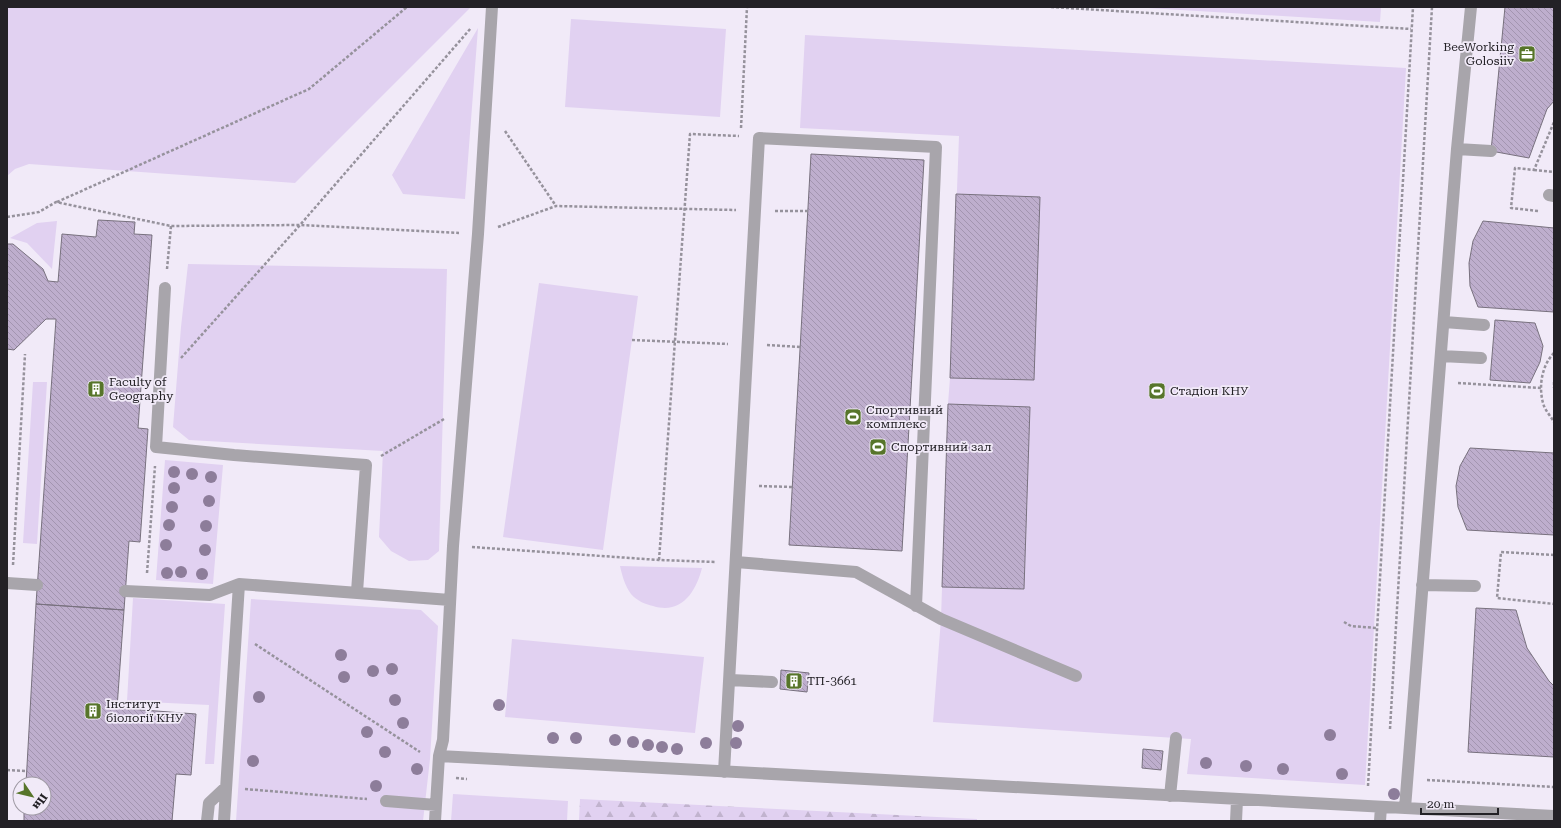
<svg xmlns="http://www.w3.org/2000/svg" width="1561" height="828" viewBox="0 0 1561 828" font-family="'Roboto Serif',serif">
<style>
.grass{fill:#e1d1f1}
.forest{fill:url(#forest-firs)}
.building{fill:url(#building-back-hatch);stroke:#78717e}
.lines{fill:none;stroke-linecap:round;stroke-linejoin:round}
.path{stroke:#96929c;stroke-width:2.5;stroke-dasharray:3 2;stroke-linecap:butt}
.service{stroke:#a8a5ab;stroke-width:12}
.tree{fill:#8d7d9a}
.labels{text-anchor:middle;stroke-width:3.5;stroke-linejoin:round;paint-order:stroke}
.poi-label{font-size:12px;fill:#232126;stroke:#f1eaf8;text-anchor:start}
</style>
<defs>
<pattern id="forest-firs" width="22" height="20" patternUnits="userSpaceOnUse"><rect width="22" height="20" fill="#e1d1f1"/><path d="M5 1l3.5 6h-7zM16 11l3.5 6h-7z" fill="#c1b3ce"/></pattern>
<pattern id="building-back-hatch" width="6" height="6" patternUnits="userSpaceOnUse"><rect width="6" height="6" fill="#beaecd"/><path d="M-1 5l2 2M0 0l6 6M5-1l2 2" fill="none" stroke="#a395b0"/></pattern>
</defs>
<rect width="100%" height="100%" fill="#f1eaf8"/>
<path class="grass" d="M 7,7 L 471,7 L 295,183 L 29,164 L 15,169 L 7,176 Z
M 1131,7 L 1381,7 L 1380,22 Z
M 571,19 L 726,29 L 720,117 L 565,107 Z
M 478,28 L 465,199 L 403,194 L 392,175 Z
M 805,35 L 1406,68 L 1365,785 L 1187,774 L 1191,739 L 933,722 L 941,619 L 948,404 L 950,378 L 959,136 L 800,128 Z
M 57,221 L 52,269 L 27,243 L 10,238 L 37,223 Z
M 188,264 L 447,269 L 439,551 L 428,560 L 409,561 L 391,551 L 379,537 L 383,451 L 189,440 L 173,427 L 181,327 Z
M 539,283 L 638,296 L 603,550 L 503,537 Z
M 33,382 L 47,382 L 37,544 L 23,543 Z
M 165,460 L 223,465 L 213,584 L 156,580 Z
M 620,566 L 702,568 C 696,592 681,615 653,606 C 645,604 637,601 631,594 C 625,586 622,575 620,566 Z
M 133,598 L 225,604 L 214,764 L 205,764 L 209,705 L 127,701 Z
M 251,599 L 421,610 L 438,626 L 430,759 L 423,821 L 236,821 Z
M 512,639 L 704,657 L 695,733 L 505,717 Z
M 453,794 L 568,801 L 567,821 L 451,821 Z"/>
<path class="forest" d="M 580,799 L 977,819 L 977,821 L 579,821 Z"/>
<path class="building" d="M 1505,7 L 1554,7 L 1554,101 L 1547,109 L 1529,158 L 1491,151 Z
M 811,154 L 924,160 L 902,551 L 789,545 Z
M 956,194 L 1040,197 L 1034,380 L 950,378 Z
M 98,220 L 135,222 L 134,234 L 152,235 L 138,428 L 148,429 L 140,542 L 129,541 L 124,610 L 36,604 L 56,319 L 46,319 L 14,350 L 7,349 L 7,244 L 13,244 L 43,269 L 48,281 L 58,282 L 62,234 L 96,237 Z
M 1483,221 L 1554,228 L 1554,312 L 1478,307 L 1470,286 L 1469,263 L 1473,241 Z
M 1495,320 L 1535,323 L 1543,346 L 1540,362 L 1530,383 L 1490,380 Z
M 948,404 L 1030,407 L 1024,589 L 942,587 Z
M 1470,448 L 1554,453 L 1554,535 L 1467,530 L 1458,507 L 1456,486 L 1460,466 Z
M 36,604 L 124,610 L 117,708 L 196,714 L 191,775 L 176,774 L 172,821 L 24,821 L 24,808 L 44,808 L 44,784 L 26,784 Z
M 1476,608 L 1516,610 L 1527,648 L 1549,681 L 1554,686 L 1554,757 L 1468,752 Z
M 781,670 L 809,673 L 807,692 L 780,689 Z
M 1143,749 L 1163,751 L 1161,770 L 1142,768 Z"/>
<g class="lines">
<path class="path" d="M 1051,7 L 1411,29
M 741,128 L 747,7
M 505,131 L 556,206
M 1534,170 L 1554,172
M 57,202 L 309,89 L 407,7
M 775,211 L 808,211
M 1538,211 L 1511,208 L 1515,168 L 1534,170 L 1554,122
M 7,217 L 39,212 L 56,202 L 171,226 L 300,225 L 459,233
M 498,227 L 556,206 L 736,210
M 167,269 L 171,226
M 632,340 L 728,344
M 767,345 L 801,347
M 1554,353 C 1541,366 1538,389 1544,406 C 1546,411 1551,417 1554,422
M 181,358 L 300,225 L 471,28
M 1554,382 L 1554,388
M 1458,383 L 1541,388
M 381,456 L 444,419
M 759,486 L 793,487
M 472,547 L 659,560 L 716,562
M 1554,555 L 1501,552 L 1497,598 L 1554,604
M 659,560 L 690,134 L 739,136
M 13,565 L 25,354
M 147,573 L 155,466
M 1344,622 L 1351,626 L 1377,628
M 255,644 L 420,752
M 1390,729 L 1432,7
M 7,770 L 27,771
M 456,778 L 467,779
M 1427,780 L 1554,787
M 1368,786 L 1413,7
M 245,789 L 367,799"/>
<path class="service" d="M 1457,149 L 1491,151
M 1549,195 L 1554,196
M 165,288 L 156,447 L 234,455 L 366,465 L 357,592
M 1444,322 L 1484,325
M 1441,356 L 1481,358
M 736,562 L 856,572 L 941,619 L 1076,676
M 7,583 L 37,585
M 1422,585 L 1475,586
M 125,591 L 210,595 L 239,584 L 450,600
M 730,680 L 772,682
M 439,756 L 1554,816
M 724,772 L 759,138 L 936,147 L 916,606
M 1170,796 L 1176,738
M 386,801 L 436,805
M 1405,808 L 1457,149 L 1471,7
M 207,821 L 209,803 L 226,787
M 224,821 L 239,584
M 435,821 L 439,756 L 443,740 L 453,546 L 478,234 L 492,7
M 1236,821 L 1237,800
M 1380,821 L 1381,807"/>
</g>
<g class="tree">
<circle cx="174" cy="472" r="6"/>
<circle cx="192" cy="474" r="6"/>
<circle cx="211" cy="477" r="6"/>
<circle cx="174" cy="488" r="6"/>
<circle cx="209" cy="501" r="6"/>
<circle cx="172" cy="507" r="6"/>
<circle cx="169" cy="525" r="6"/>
<circle cx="206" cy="526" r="6"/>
<circle cx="166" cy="545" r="6"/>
<circle cx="205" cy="550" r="6"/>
<circle cx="181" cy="572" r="6"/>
<circle cx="167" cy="573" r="6"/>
<circle cx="202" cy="574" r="6"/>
<circle cx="341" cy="655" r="6"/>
<circle cx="392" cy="669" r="6"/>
<circle cx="373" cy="671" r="6"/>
<circle cx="344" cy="677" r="6"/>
<circle cx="259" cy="697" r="6"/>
<circle cx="395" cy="700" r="6"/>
<circle cx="499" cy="705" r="6"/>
<circle cx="403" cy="723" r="6"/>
<circle cx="738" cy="726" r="6"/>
<circle cx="367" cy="732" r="6"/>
<circle cx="1330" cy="735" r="6"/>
<circle cx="553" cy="738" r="6"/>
<circle cx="576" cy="738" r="6"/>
<circle cx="615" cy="740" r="6"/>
<circle cx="633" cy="742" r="6"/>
<circle cx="706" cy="743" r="6"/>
<circle cx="736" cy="743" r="6"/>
<circle cx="648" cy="745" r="6"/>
<circle cx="662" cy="747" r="6"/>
<circle cx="677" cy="749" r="6"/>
<circle cx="385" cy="752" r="6"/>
<circle cx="253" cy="761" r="6"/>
<circle cx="1206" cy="763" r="6"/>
<circle cx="1246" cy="766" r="6"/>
<circle cx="417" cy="769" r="6"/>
<circle cx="1283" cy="769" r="6"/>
<circle cx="1342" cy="774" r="6"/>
<circle cx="376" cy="786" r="6"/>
<circle cx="1394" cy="794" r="6"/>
</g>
<defs>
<g id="office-square" transform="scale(0.9)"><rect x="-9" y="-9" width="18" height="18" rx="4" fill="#57752a" stroke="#f1eaf8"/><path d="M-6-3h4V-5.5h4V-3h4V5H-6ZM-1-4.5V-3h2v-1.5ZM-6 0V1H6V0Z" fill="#fff"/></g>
<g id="building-square" transform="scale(0.9)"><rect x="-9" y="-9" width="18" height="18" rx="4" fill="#57752a" stroke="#f1eaf8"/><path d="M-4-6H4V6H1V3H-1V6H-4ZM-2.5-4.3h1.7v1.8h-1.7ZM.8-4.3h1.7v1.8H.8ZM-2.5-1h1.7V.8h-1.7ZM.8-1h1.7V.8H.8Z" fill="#fff"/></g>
<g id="stadium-square" transform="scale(0.9)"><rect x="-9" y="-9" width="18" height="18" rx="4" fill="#57752a" stroke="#f1eaf8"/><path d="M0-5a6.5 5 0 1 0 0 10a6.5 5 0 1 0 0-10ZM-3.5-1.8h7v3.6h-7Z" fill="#fff"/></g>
</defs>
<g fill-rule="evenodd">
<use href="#office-square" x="1527" y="54"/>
<use href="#building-square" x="96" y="389"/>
<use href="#stadium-square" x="1157" y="391"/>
<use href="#stadium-square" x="853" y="417"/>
<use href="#stadium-square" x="878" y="447"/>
<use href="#building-square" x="794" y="681"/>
<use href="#building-square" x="93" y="711"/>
</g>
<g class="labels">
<g class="poi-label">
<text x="1514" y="51" text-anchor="end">BeeWorking<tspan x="1514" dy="14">Golosiiv</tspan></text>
<text x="109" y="386">Faculty of<tspan x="109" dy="14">Geography</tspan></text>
<text x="1170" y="395">Стадіон КНУ</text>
<text x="866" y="414">Спортивний<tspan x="866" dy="14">комплекс</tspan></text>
<text x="891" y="451">Спортивний зал</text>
<text x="807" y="685">ТП-3661</text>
<text x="106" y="708">Інститут<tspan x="106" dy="14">біології КНУ</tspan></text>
</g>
</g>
<rect width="1561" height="828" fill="none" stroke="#232126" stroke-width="16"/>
<g transform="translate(32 796) rotate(125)"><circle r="19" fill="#f1eaf8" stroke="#9f9aa4"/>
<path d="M0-3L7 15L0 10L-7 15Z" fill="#57752a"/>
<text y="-6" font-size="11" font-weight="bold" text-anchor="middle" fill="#232126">Пн</text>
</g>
<path d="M1421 808v6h77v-6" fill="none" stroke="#232126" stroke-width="2"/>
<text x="1427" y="808" font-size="12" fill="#232126" stroke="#f1eaf8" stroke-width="3" paint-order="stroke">20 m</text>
</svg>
